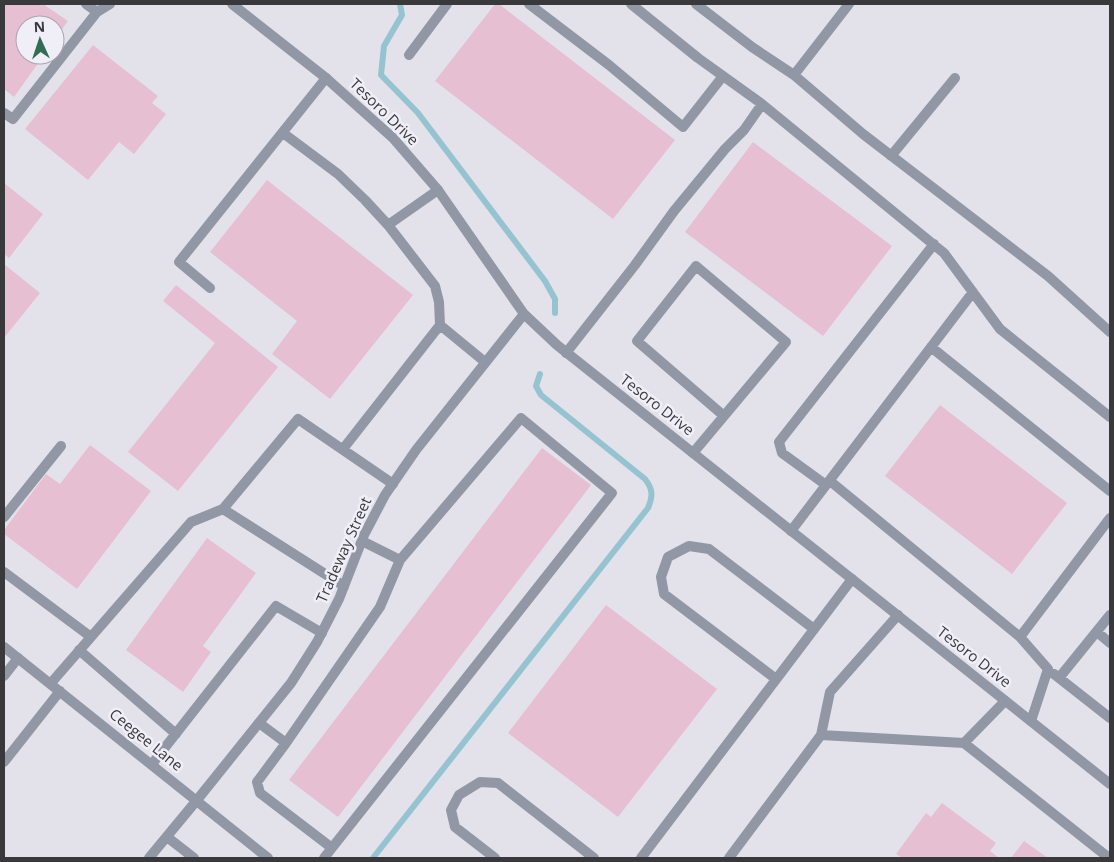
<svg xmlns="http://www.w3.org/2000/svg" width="1114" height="862" viewBox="0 0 1114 862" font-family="'Open Sans',sans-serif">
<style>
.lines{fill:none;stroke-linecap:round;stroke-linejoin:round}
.stream{stroke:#95c3d0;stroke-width:6}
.building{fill:#e7bfd2}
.lane{stroke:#9297a6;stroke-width:10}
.street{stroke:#9297a6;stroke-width:10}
.labels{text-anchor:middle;stroke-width:5;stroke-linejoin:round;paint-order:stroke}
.street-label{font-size:15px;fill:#39393c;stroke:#f0eff8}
</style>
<rect width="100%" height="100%" fill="#e3e2eb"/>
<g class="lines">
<path class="stream" d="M 400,4 L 402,15 L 384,46 L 381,75 L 418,113 L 545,281 L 555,299 L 555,313
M 373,858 L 648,508 C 653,496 653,489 645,479 L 541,395 L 536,386 L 540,374"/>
</g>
<path class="building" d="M 4,4 L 43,4 L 68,21 L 55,39 L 55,25 L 25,25 L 25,55 L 44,55 L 14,97 L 4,89 Z
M 495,4 L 499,4 L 675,140 L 613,219 L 435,81 Z
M 93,45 L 158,96 L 152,103 L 166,114 L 134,154 L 119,142 L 88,180 L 25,129 Z
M 753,142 L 892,246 L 823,336 L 685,232 Z
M 267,180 L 413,295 L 330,399 L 272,354 L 297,321 L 210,252 Z
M 4,183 L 43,214 L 9,258 L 4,254 Z
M 4,264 L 40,293 L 4,338 Z
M 176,285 L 278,367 L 178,491 L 128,452 L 215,343 L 163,301 Z
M 940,405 L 1067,503 L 1012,574 L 885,476 Z
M 90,445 L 151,491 L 77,589 L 4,534 L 4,530 L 46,474 L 60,484 Z
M 542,448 L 591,485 L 338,817 L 289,780 Z
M 207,538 L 256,573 L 203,646 L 211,652 L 183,692 L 126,650 Z
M 606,605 L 717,689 L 618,817 L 508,733 Z
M 942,803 L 996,843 L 990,851 L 999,858 L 902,858 L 896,854 L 926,813 L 931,817 Z
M 1024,841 L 1048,858 L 1011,858 Z"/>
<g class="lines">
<path class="lane" d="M 529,4 L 609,65 L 683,127 L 723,76
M 696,4 L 752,47 L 794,75 L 863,134 L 1048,276 L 1110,332
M 97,12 L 110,4
M 409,55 L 447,4
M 794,75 L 849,4
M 762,104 L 944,253 L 1000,329 L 1110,417
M 4,113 L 13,119 L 97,12 L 86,4
M 283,133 L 338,174 L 365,200 L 388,225 L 435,286 L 439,302 L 440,325
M 891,156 L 955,78
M 388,225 L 438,190
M 210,288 L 179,262 L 326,78
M 931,347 L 1110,491
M 566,353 L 635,265 L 674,211 L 725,149 L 744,130 L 762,104 L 698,58 L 631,4
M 343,449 L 440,325 L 485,362
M 693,453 L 786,342 L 696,266 L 637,341 L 724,416
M 830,481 L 1020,637 L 1048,669 L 1031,721
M 826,485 L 782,453 L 779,442 L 934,244
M 4,517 L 61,446
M 791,531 L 973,292
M 4,572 L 91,637
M 344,586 L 223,509 L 298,419 L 393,484
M 1097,632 L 1110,643
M 1020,637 L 1110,518
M 79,650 L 176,734
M 1054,674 L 1110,718
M 4,676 L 18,658
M 1059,678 L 1110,615
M 776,679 L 664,594 L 661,577 L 668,557 L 689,546 L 709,549 L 814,629
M 51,683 L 191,522 L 223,509
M 259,723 L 286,743 L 380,607 L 400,560 L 362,541
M 821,735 L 830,692 L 898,615
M 286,743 L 257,782 L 260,793 L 332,848
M 964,743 L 1005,701
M 152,764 L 276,606 L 322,633
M 167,837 L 194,858
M 149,858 L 197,800
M 324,858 L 612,493 L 521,418 L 400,560
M 495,858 L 455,827 L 451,810 L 459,795 L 480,782 L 498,783 L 594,858
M 641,858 L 852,579
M 729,858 L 821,735 L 964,743 L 1109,858"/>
<path class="street" d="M 232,4 L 326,78 L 393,138 L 438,190 L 524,314 L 557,345 L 1110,784
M 4,647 L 268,858
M 4,762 L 60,691
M 197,800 L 291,683 L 317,642 L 339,599 L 364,535 L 385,495 L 416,450 L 524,314"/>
</g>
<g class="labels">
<g class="street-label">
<text transform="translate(384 112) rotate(44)" y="5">Tesoro Drive</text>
<text transform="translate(657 405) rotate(38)" y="5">Tesoro Drive</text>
<text transform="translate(344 550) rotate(-66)" y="5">Tradeway Street</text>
<text transform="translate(974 657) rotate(38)" y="5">Tesoro Drive</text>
<text transform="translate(146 740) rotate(39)" y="5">Ceegee Lane</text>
</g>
</g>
<rect width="1114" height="862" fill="none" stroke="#39393c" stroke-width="10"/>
<g transform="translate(40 40) rotate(357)"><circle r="24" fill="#f0eff8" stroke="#a7a6ad"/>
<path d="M0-4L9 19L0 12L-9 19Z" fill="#336c54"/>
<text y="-8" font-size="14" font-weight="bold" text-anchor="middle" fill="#39393c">N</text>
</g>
</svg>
